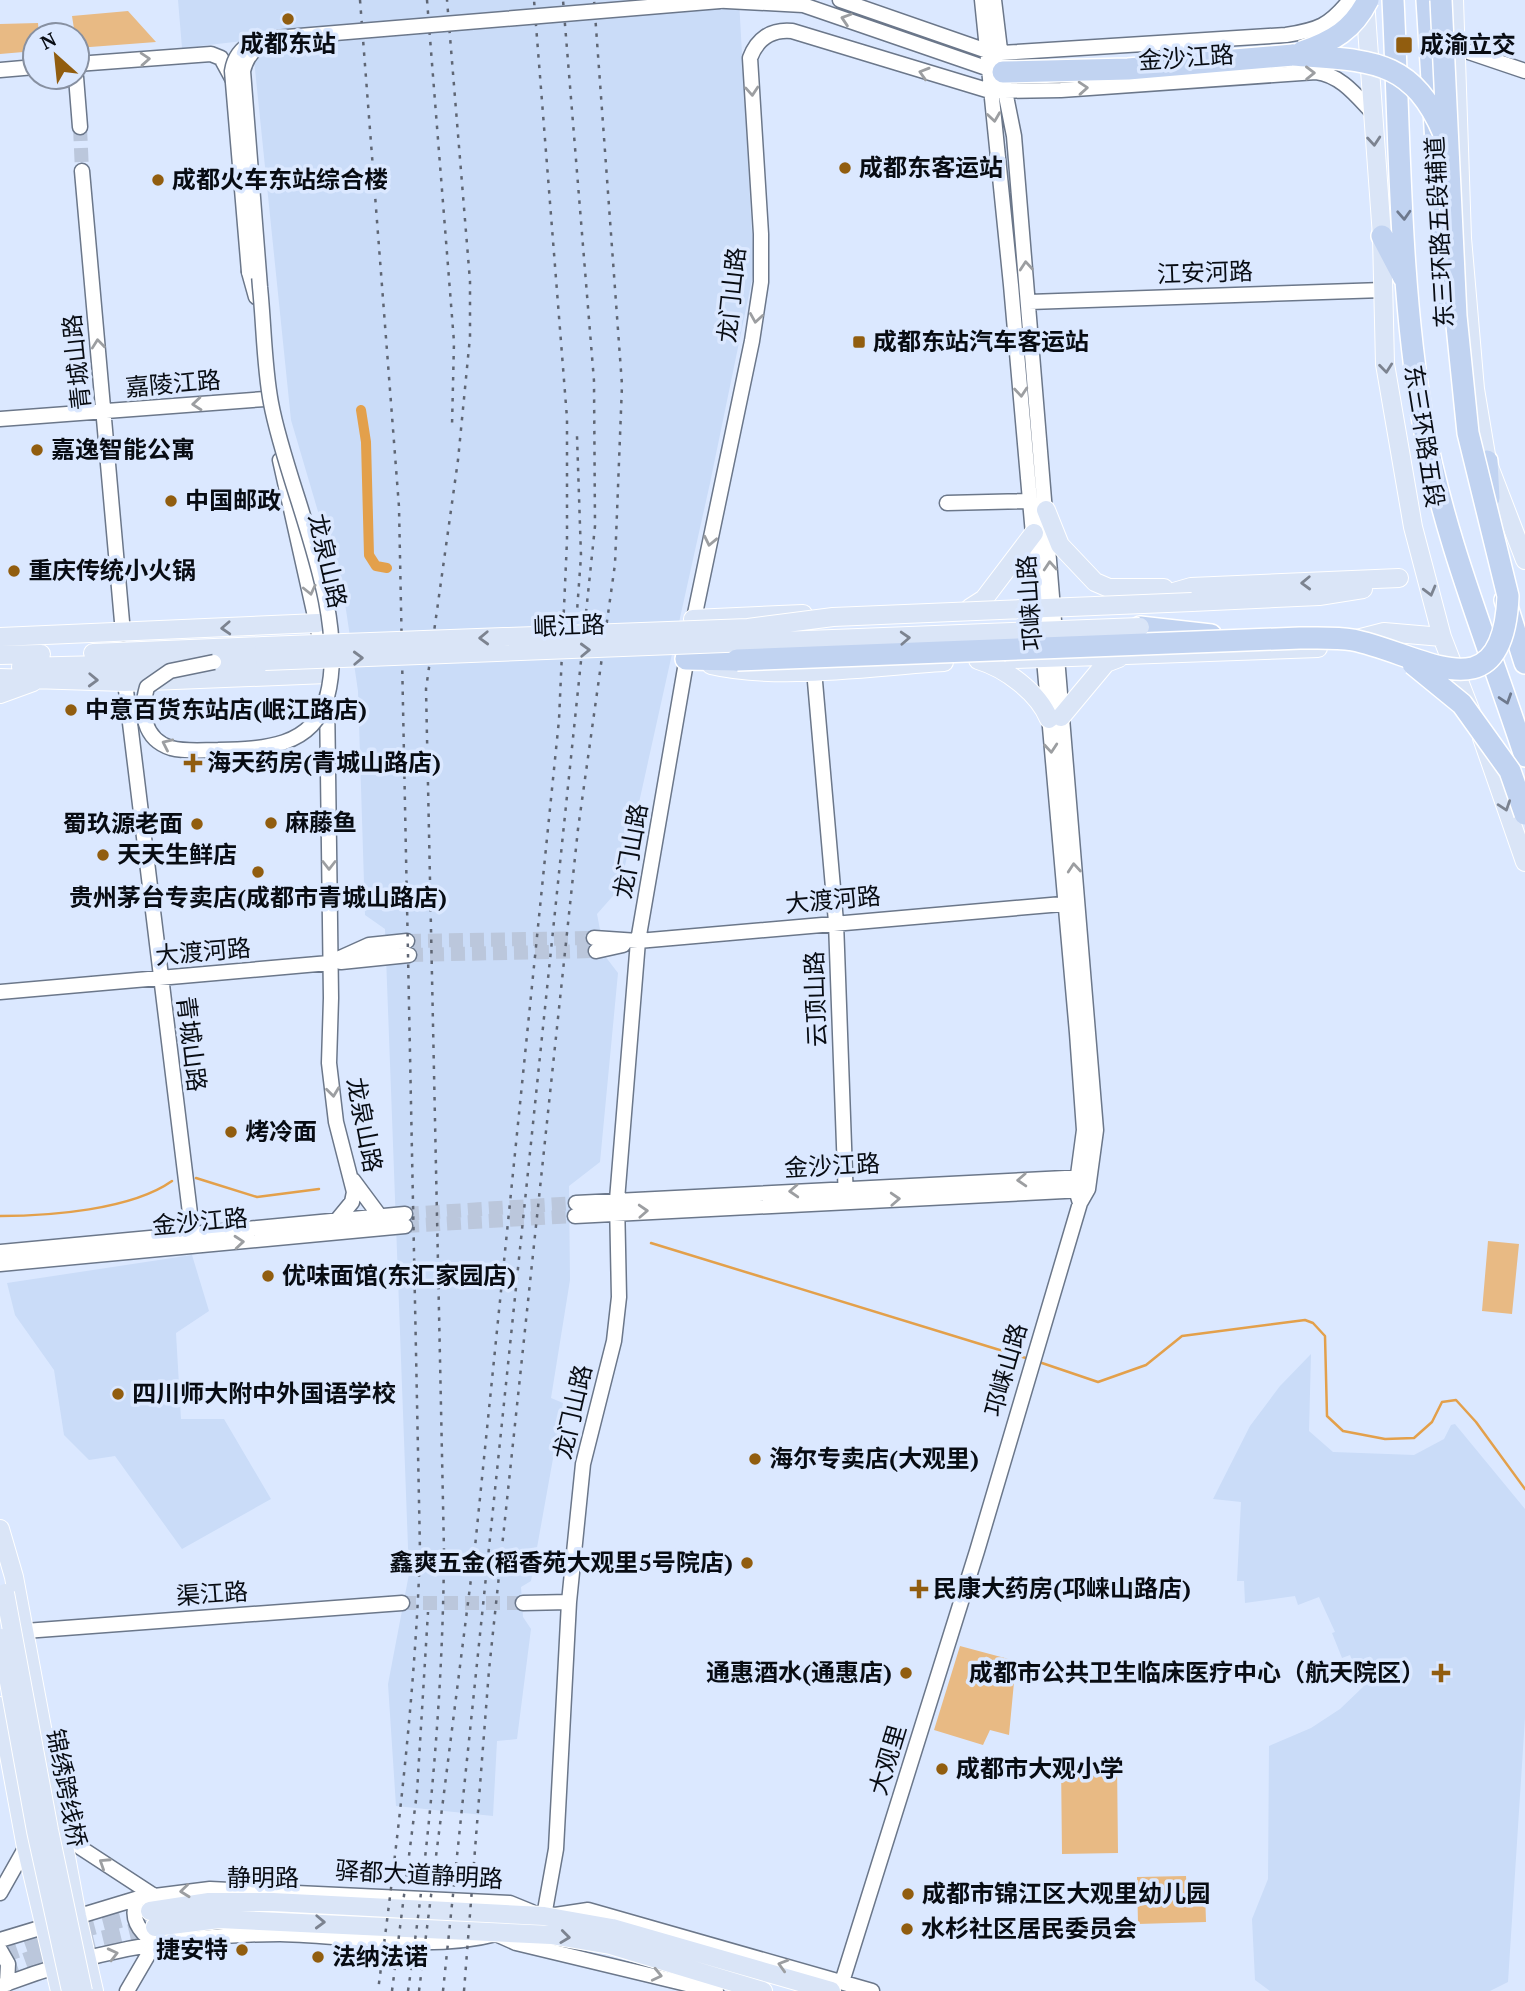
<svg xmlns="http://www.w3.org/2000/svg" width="1525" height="1991" viewBox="0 0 1525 1991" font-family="'PT Serif','Noto Sans SC',serif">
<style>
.built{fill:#cadcf8}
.green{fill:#e8ba84}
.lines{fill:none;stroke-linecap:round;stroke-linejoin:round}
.stream{stroke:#e3a04b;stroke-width:2.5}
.canal{stroke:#e3a04b;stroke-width:10}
.minor-tunnel{stroke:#bbc7dc;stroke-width:14;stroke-dasharray:14 7;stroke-linecap:butt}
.major-tunnel{stroke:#bbc7dc;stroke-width:18;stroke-dasharray:18 9;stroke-linecap:butt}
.minor-casing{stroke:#6b778a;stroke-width:17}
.major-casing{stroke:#fff;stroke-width:20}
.highway-casing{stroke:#fff;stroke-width:24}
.minor{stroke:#fff;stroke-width:14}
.major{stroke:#dae5f7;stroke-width:18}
.highway{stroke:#c1d3f1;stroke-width:21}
.rail{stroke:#5f6674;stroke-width:2.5;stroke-dasharray:3.5 7;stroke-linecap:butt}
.minor-bridge-casing{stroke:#6b778a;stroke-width:17;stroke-linecap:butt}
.major-bridge-casing{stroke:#fff;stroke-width:20;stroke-linecap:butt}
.highway-bridge-casing{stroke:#fff;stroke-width:24;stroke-linecap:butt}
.minor-bridge{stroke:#fff;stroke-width:14}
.major-bridge{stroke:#dae5f7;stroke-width:18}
.highway-bridge{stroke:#c1d3f1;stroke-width:21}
.oneway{stroke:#9c9ea1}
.oneway2{stroke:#7c8390}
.oneway3{stroke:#6e798d}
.poi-dot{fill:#915d0f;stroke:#dbe8ff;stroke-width:2.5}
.labels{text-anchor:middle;stroke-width:7;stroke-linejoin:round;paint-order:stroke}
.poi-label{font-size:24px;font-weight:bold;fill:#080c13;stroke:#dbe8ff;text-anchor:start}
.street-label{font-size:24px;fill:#080c13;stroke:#dbe8ff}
</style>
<rect width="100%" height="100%" fill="#dbe8ff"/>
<path class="built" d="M 178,0 L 739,0 L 754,270 L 710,483 L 620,888 L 597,914 L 605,956 L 618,973 L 600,1162 L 569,1186 L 570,1280 L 551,1398 L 563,1403 L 531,1581 L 521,1587 L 523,1617 L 531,1629 L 517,1739 L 497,1741 L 493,1816 L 396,1806 L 388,1684 L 409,1574 L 385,929 L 365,915 L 358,691 L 345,603 L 291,420 L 252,40 L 182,48 Z
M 192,1255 L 209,1311 L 176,1333 L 181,1419 L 224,1419 L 271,1499 L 182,1549 L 115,1456 L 89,1460 L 64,1435 L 54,1370 L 15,1315 L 7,1283 Z
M 1311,1354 L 1309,1431 L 1333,1452 L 1414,1455 L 1444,1439 L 1451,1425 L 1455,1424 L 1525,1509 L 1525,1718 L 1508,1982 L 1490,1991 L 1270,1991 L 1255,1980 L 1252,1919 L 1268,1879 L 1269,1746 L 1311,1728 L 1340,1709 L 1363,1687 L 1350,1655 L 1342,1658 L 1332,1633 L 1335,1632 L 1319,1597 L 1298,1605 L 1295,1596 L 1245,1603 L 1244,1581 L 1237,1581 L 1241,1502 L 1213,1499 L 1250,1426 L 1280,1386 Z"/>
<path class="green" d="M 128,11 L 156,42 L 77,48 L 72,16 Z
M 38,23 L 39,35 L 35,35 L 35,51 L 0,54 L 0,24 Z
M 1488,1241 L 1519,1244 L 1512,1314 L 1482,1311 Z
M 960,1646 L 1016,1661 L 1009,1735 L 990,1730 L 983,1745 L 934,1730 Z
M 1061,1761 L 1117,1761 L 1118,1853 L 1062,1854 Z
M 1186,1876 L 1187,1891 L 1205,1891 L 1206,1922 L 1138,1924 L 1137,1877 Z"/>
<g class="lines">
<path class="stream" d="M 196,1178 L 257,1197 L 319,1189
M 0,1216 C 49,1216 131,1210 172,1181
M 651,1243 L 1029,1359
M 1039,1362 L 1098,1382 L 1146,1365 L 1182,1336 L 1305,1320 L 1313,1323 L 1325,1336 L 1327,1416 L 1343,1431 L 1385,1439 L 1414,1438 L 1432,1422 L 1442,1402 L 1456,1400 L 1476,1422 L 1525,1489"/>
<path class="canal" d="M 361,410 L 366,442 L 369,555 L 376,566 L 387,568"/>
<path class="minor-tunnel" d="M 80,127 L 82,171
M 407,941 L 594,938
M 409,955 L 596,951
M 405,1214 L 576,1203
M 405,1226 L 575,1216
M 402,1603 L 523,1603"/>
<path class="major-tunnel" d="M 0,1955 L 51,1937 L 150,1911
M 0,1971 L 55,1951 L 155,1927"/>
<g class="minor-casing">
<path id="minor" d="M 708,0 L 803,5 L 995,71
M 840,0 L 987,51 L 1001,53 L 1286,35 C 1318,30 1329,26 1350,0
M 982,0 L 1011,285 L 1077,1033 L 1084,1130 L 1076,1190 L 1080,1203
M 1457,48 L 1525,71
M 77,64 L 211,54 L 221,58 L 234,82
M 0,70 L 35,67
M 76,77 L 80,127
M 82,171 L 123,633
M 249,272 L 256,297
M 1029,302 L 1383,290
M 0,419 L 265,399
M 280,460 L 323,652
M 947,503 L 1031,501
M 692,628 L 752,341 L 761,282 L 761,234 L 750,58 C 757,39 771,29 792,31 L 990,91 L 1061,90 L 1316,72 C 1340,75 1355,94 1371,111
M 814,670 L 836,922 L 846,1201
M 125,682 L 194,1246
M 327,696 L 331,998 L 329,1063 L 336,1122 L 354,1192 L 352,1202 L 338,1219
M 594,938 L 638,941 L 1074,903
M 596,951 L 623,945
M 341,962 L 409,955
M 0,992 L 329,963 L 369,945 L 407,941
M 353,1180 L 379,1215
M 576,1203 L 1085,1177
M 575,1216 L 1084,1190
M 0,1252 L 405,1214
M 0,1264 L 405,1226
M 523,1603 L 569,1602
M 25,1631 L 402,1603
M 60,1825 L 81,1848 L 153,1895
M 0,1893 L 26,1847
M 555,1915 L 588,1910 L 872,1991
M 544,1916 L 556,1849 L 569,1602 L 583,1464 L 614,1341 L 619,1297 L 617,1200 L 638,941 L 688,651
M 0,1940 L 139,1898 L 210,1889 L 510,1903 L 532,1912
M 0,1950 L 8,1964 L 7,1984
M 842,1982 L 977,1551 L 1080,1203 L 1088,1189 L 1096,1130 L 1014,136 L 1005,91 L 994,0
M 0,1986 C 89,1952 185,1934 280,1934 C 351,1935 427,1952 496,1934 L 516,1943 L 716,1991
M 127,1991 L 155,1943 C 139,1932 128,1917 139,1898"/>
</g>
<g class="major-casing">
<path id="major" d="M 1365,0 L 1382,236 L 1385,364 L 1413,527 L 1442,637 L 1471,712
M 1454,0 L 1462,238 L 1475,389 L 1487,461 L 1525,560
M 1046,510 L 1060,545 L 1095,582 L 1109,588 L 1164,588
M 1146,600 L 1191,587 L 1399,578
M 1192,602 L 1319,596 L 1363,589
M 970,608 L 984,599 L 1034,533
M 693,619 L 803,614
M 0,637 L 318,623
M 1353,640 L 1384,632 L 1442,637
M 93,653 L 264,646
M 0,655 L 41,654
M 1014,659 L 1318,648
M 978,660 C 1005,668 1038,692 1049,719
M 711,665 C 779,681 873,666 944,662
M 21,667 L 265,661
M 0,678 L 125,682 L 327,674
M 0,694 L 33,682
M 1061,717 L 1106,663 L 1119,658
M 1482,738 L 1525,862
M 0,1529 L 14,1577 L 77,1916 L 94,1991
M 0,1706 L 26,1847 L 60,1991
M 150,1911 L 209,1902 L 273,1902 L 544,1916 L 612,1928 L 831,1991
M 155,1927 L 219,1919 L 551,1935 L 610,1945 L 763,1991"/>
</g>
<g class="highway-casing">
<path id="highway" d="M 1393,0 C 1400,140 1399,284 1423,422 C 1443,536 1489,646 1525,756
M 1427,0 L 1446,302
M 1003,72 L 1128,69 L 1293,55
M 1382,236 L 1404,278
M 1487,461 L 1489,498
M 1505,600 L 1525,663
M 1140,627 L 1211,635
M 686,659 L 737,660"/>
</g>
<use href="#minor" class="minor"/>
<use href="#major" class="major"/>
<use href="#highway" class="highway"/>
<path class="rail" d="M 360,0 L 399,507 L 420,1551 C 415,1699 397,1844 378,1991
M 427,0 L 454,342 L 452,426
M 575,639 L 581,556 L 577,436
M 392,1991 L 417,1792 L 428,1612
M 408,1991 C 429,1845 443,1699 444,1551 L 426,689 L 458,460 L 470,337 L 470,281 L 447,0
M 419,1991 L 475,1547 L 559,720 L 567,540 L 567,418 L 534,0
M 443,1991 L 595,526 L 594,381 L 563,0
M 464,1991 L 489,1670 L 578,829 L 615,564 L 622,385 L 594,0"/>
<g class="minor-bridge-casing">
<path id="minor-bridge" d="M 275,38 L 720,1
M 249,272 L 232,71 C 234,58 240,49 252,43
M 214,662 L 170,671 L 147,687 C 140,711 143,739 171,748 C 186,752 203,750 218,750 C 262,749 313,748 327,697 C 350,611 287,490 271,403 C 264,366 264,326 260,287 C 255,215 249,143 243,71 C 249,48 261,44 283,39"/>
</g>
<g class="major-bridge-casing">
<path id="major-bridge" d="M 264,646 L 748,628 L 833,617 L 1192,602
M 265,661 L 1140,627
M 5,1593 L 49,1830 L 83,1991
M 1,1638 L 36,1831 L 71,1991"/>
</g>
<g class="highway-bridge-casing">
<path id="highway-bridge" d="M 1302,52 C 1333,41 1353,30 1368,0
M 1293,55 C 1367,61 1411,56 1444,134
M 737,660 L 1300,638 C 1317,638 1336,637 1353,640 C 1422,654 1503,718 1508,596 L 1468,433 L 1456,316 L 1441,0
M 1413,664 L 1462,704 L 1510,771 L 1525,814"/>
</g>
<use href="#minor-bridge" class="minor-bridge"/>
<use href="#major-bridge" class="major-bridge"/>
<use href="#highway-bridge" class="highway-bridge"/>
</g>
<defs><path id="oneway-chevron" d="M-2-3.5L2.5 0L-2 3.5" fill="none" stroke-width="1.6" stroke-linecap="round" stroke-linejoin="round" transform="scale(1.75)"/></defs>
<g class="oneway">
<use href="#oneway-chevron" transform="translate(846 19) rotate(-162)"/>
<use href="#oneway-chevron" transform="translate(145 59) rotate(-4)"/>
<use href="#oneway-chevron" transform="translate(924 73) rotate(-163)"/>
<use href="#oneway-chevron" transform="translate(1310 73) rotate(-1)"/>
<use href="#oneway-chevron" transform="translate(1083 88) rotate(-4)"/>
<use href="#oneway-chevron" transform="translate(752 91) rotate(86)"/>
<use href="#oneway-chevron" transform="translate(994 117) rotate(82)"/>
<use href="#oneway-chevron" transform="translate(1026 266) rotate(-95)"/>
<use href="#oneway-chevron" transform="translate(756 318) rotate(99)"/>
<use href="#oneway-chevron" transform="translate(98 344) rotate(-96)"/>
<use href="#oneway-chevron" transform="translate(1021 392) rotate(85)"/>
<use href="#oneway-chevron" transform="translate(197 404) rotate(175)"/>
<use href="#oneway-chevron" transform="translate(710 541) rotate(102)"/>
<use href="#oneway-chevron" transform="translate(1050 566) rotate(-94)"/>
<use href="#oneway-chevron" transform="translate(310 590) rotate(77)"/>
<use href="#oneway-chevron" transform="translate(167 744) rotate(-155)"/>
<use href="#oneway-chevron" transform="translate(1051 748) rotate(85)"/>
<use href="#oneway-chevron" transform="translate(329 865) rotate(90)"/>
<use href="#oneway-chevron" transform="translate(1074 868) rotate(-95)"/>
<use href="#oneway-chevron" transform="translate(333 1092) rotate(83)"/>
<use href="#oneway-chevron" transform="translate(1022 1180) rotate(177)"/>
<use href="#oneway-chevron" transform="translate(794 1191) rotate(177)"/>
<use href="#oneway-chevron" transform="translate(895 1199) rotate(-3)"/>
<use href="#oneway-chevron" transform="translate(643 1211) rotate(-3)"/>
<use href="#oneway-chevron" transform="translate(239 1242) rotate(-5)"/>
<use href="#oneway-chevron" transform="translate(104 1863) rotate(-147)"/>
<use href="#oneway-chevron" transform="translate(185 1891) rotate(174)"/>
<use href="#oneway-chevron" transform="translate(113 1954) rotate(-14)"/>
<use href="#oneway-chevron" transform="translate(783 1965) rotate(-164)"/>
<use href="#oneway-chevron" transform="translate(657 1975) rotate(13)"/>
</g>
<g class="oneway2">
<use href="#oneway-chevron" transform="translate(1374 141) rotate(85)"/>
<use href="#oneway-chevron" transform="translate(1386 368) rotate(84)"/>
<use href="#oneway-chevron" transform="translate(1306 583) rotate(178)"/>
<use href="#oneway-chevron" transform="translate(1430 591) rotate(75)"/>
<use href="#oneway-chevron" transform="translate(226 628) rotate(177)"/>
<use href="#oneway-chevron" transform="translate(484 638) rotate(178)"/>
<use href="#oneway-chevron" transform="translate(905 638) rotate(-3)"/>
<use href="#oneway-chevron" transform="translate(585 650) rotate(-2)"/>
<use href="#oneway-chevron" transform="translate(358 658) rotate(-2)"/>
<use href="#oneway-chevron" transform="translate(93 680) rotate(2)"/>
<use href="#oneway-chevron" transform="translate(1505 806) rotate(71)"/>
<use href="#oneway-chevron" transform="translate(320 1922) rotate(2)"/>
<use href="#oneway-chevron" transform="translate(565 1937) rotate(7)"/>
</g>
<g class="oneway3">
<use href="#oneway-chevron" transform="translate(1404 215) rotate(87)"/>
<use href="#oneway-chevron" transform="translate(1506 699) rotate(72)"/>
</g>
<g class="poi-dot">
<circle cx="288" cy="19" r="7"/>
<rect x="1395" y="36" width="18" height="18" rx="3.5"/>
<circle cx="845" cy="168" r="7"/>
<circle cx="158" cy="180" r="7"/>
<rect x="852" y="335" width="14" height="14" rx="3.5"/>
<circle cx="37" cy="450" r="7"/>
<circle cx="171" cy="501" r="7"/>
<circle cx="14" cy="571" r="7"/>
<circle cx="71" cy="710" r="7"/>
<path d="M189.5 752.5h7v7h7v7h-7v7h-7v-7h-7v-7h7z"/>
<circle cx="271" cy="823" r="7"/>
<circle cx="197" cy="824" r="7"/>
<circle cx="103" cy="855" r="7"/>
<circle cx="258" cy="872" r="7"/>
<circle cx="231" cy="1132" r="7"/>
<circle cx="268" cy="1276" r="7"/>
<circle cx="118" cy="1394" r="7"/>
<circle cx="755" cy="1459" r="7"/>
<circle cx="747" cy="1563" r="7"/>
<path d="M915.5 1578.5h7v7h7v7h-7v7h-7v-7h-7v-7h7z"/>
<circle cx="906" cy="1673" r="7"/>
<path d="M1437.5 1662.5h7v7h7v7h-7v7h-7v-7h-7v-7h7z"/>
<circle cx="942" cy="1769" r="7"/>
<circle cx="908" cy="1894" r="7"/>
<circle cx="907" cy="1929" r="7"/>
<circle cx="242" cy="1950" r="7"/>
<circle cx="318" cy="1957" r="7"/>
</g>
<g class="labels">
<g class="poi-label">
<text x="288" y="52" text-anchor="middle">成都东站</text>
<text x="1420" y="53">成渝立交</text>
<text x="859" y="176">成都东客运站</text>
<text x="172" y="188">成都火车东站综合楼</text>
<text x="873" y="350">成都东站汽车客运站</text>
<text x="51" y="458">嘉逸智能公寓</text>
<text x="185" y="509">中国邮政</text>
<text x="28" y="579">重庆传统小火锅</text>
<text x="85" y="718">中意百货东站店(岷江路店)</text>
<text x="207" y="771">海天药房(青城山路店)</text>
<text x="285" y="831">麻藤鱼</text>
<text x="183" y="832" text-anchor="end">蜀玖源老面</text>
<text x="117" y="863">天天生鲜店</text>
<text x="258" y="906" text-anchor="middle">贵州茅台专卖店(成都市青城山路店)</text>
<text x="245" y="1140">烤冷面</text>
<text x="282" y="1284">优味面馆(东汇家园店)</text>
<text x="132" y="1402">四川师大附中外国语学校</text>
<text x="769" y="1467">海尔专卖店(大观里)</text>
<text x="733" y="1571" text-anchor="end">鑫爽五金(稻香苑大观里5号院店)</text>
<text x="933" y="1597">民康大药房(邛崃山路店)</text>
<text x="892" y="1681" text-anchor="end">通惠酒水(通惠店)</text>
<text x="1425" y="1681" text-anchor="end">成都市公共卫生临床医疗中心（航天院区）</text>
<text x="956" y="1777">成都市大观小学</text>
<text x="922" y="1902">成都市锦江区大观里幼儿园</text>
<text x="921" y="1937">水杉社区居民委员会</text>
<text x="228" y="1958" text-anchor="end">捷安特</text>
<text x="332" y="1965">法纳法诺</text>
</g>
<g class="street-label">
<text transform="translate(1186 58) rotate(-4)" y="8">金沙江路</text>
<text transform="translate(1440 232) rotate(-93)" y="8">东三环路五段辅道</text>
<text transform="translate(1205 273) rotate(-2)" y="8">江安河路</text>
<text transform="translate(732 295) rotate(-84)" y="8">龙门山路</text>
<text transform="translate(77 362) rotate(-96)" y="8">青城山路</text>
<text transform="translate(173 384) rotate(-5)" y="8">嘉陵江路</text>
<text transform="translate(1424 436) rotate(81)" y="8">东三环路五段</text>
<text transform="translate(327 561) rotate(77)" y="8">龙泉山路</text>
<text transform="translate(1030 603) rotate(-94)" y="8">邛崃山路</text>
<text transform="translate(569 626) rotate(-2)" y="8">岷江路</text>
<text transform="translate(631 851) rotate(-80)" y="8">龙门山路</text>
<text transform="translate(833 900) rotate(-5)" y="8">大渡河路</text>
<text transform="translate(203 952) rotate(-5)" y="8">大渡河路</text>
<text transform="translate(816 999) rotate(-92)" y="8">云顶山路</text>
<text transform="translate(191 1044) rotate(83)" y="8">青城山路</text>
<text transform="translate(364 1125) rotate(79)" y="8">龙泉山路</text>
<text transform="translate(832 1166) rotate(-3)" y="8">金沙江路</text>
<text transform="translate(200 1222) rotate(-5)" y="8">金沙江路</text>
<text transform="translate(1006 1370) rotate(-74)" y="8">邛崃山路</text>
<text transform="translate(573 1412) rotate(-77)" y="8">龙门山路</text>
<text transform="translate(212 1594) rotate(-4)" y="8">渠江路</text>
<text transform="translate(888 1760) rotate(-73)" y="8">大观里</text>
<text transform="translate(66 1788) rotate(79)" y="8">锦绣跨线桥</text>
<text transform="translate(419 1875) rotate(3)" y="8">驿都大道静明路</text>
<text x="263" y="1886">静明路</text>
</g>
</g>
<g transform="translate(56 56) rotate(333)"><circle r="33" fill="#dbe8ff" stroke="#8790a1" stroke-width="2"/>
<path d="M0-5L12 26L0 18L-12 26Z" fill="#915d0f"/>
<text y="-10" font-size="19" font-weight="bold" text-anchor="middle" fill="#080c13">N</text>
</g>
</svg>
